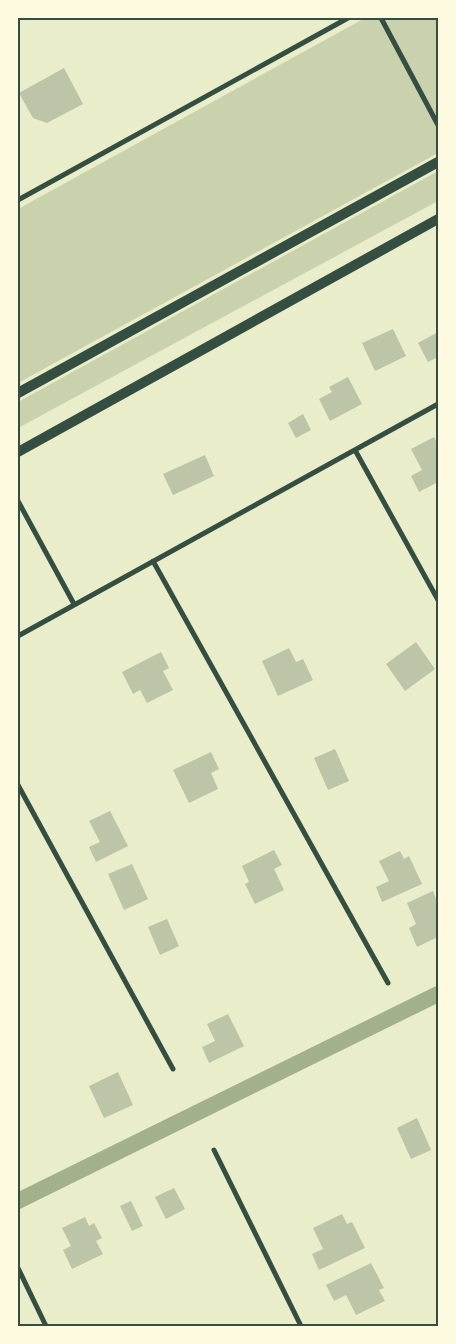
<svg xmlns="http://www.w3.org/2000/svg" width="456" height="1344" viewBox="0 0 456 1344" font-family="Lato,sans-serif">
<style>
.green{fill:#cad2ad}
.lines{fill:none;stroke-linecap:round;stroke-linejoin:round}
.canal{stroke:#a3b18a;stroke-width:16}
.building{fill:#bcc5a7}
.minor{stroke:#344e41;stroke-width:5}
.secondary{stroke:#344e41;stroke-width:10}
.neatline{fill:none;stroke:#344e41;stroke-width:2}
</style>
<rect width="100%" height="100%" fill="#e9edc9"/>
<path class="green" d="M 365,18 L 438,18 L 438,153 L 18,383 L 18,209 Z
M 438,171 L 438,201 L 18,428 L 18,402 Z"/>
<g class="lines">
<path class="canal" d="M 18,1201 L 438,994"/>
</g>
<path class="building" d="M 64,68 L 83,104 L 47,123 L 33,118 L 19,93 Z
M 393,329 L 406,356 L 375,371 L 362,343 Z
M 438,332 L 438,357 L 428,362 L 418,343 Z
M 348,377 L 362,404 L 330,421 L 319,399 L 332,392 L 329,387 Z
M 303,414 L 311,430 L 296,438 L 288,423 Z
M 434,437 L 438,445 L 438,482 L 419,492 L 411,476 L 422,470 L 411,449 Z
M 205,455 L 214,476 L 173,495 L 163,474 Z
M 416,642 L 435,669 L 405,691 L 386,664 Z
M 289,648 L 296,662 L 303,659 L 313,680 L 278,696 L 262,661 Z
M 161,652 L 169,668 L 163,671 L 173,690 L 147,703 L 140,690 L 133,694 L 122,672 Z
M 335,749 L 349,781 L 328,790 L 314,758 Z
M 211,752 L 219,769 L 211,773 L 218,789 L 189,803 L 173,770 Z
M 110,811 L 128,846 L 96,862 L 89,847 L 100,842 L 89,821 Z
M 274,850 L 282,865 L 274,869 L 284,890 L 255,904 L 245,884 L 249,882 L 242,866 Z
M 400,851 L 404,859 L 409,856 L 422,884 L 382,902 L 376,887 L 389,881 L 379,861 Z
M 132,864 L 148,899 L 124,910 L 108,874 Z
M 433,891 L 438,904 L 438,937 L 417,947 L 409,928 L 416,924 L 407,903 Z
M 167,919 L 179,946 L 160,955 L 148,927 Z
M 228,1014 L 244,1046 L 209,1063 L 202,1047 L 215,1041 L 207,1024 Z
M 118,1072 L 133,1105 L 104,1118 L 89,1086 Z
M 417,1118 L 431,1150 L 411,1159 L 397,1128 Z
M 174,1188 L 185,1209 L 166,1219 L 155,1197 Z
M 131,1201 L 143,1226 L 132,1231 L 120,1206 Z
M 342,1214 L 347,1224 L 352,1222 L 365,1248 L 319,1270 L 312,1254 L 323,1249 L 313,1228 Z
M 85,1217 L 89,1226 L 94,1223 L 102,1238 L 96,1241 L 103,1254 L 72,1269 L 63,1250 L 71,1246 L 62,1228 Z
M 371,1263 L 384,1288 L 379,1290 L 385,1301 L 356,1315 L 346,1295 L 334,1301 L 326,1285 Z"/>
<g class="lines">
<path class="minor" d="M 381,18 L 438,125
M 18,200 L 348,18
M 355,450 L 438,600
M 18,501 L 74,604
M 153,561 L 388,983
M 18,636 L 438,404
M 18,785 L 173,1069
M 214,1150 L 301,1326
M 18,1268 L 46,1326"/>
<path class="secondary" d="M 18,393 L 438,162
M 18,452 L 438,219"/>
</g>
<rect width="456" height="1344" fill="none" stroke="#fefae0" stroke-width="38"/>
<rect x="19" y="19" width="418" height="1306" class="neatline"/>
</svg>
